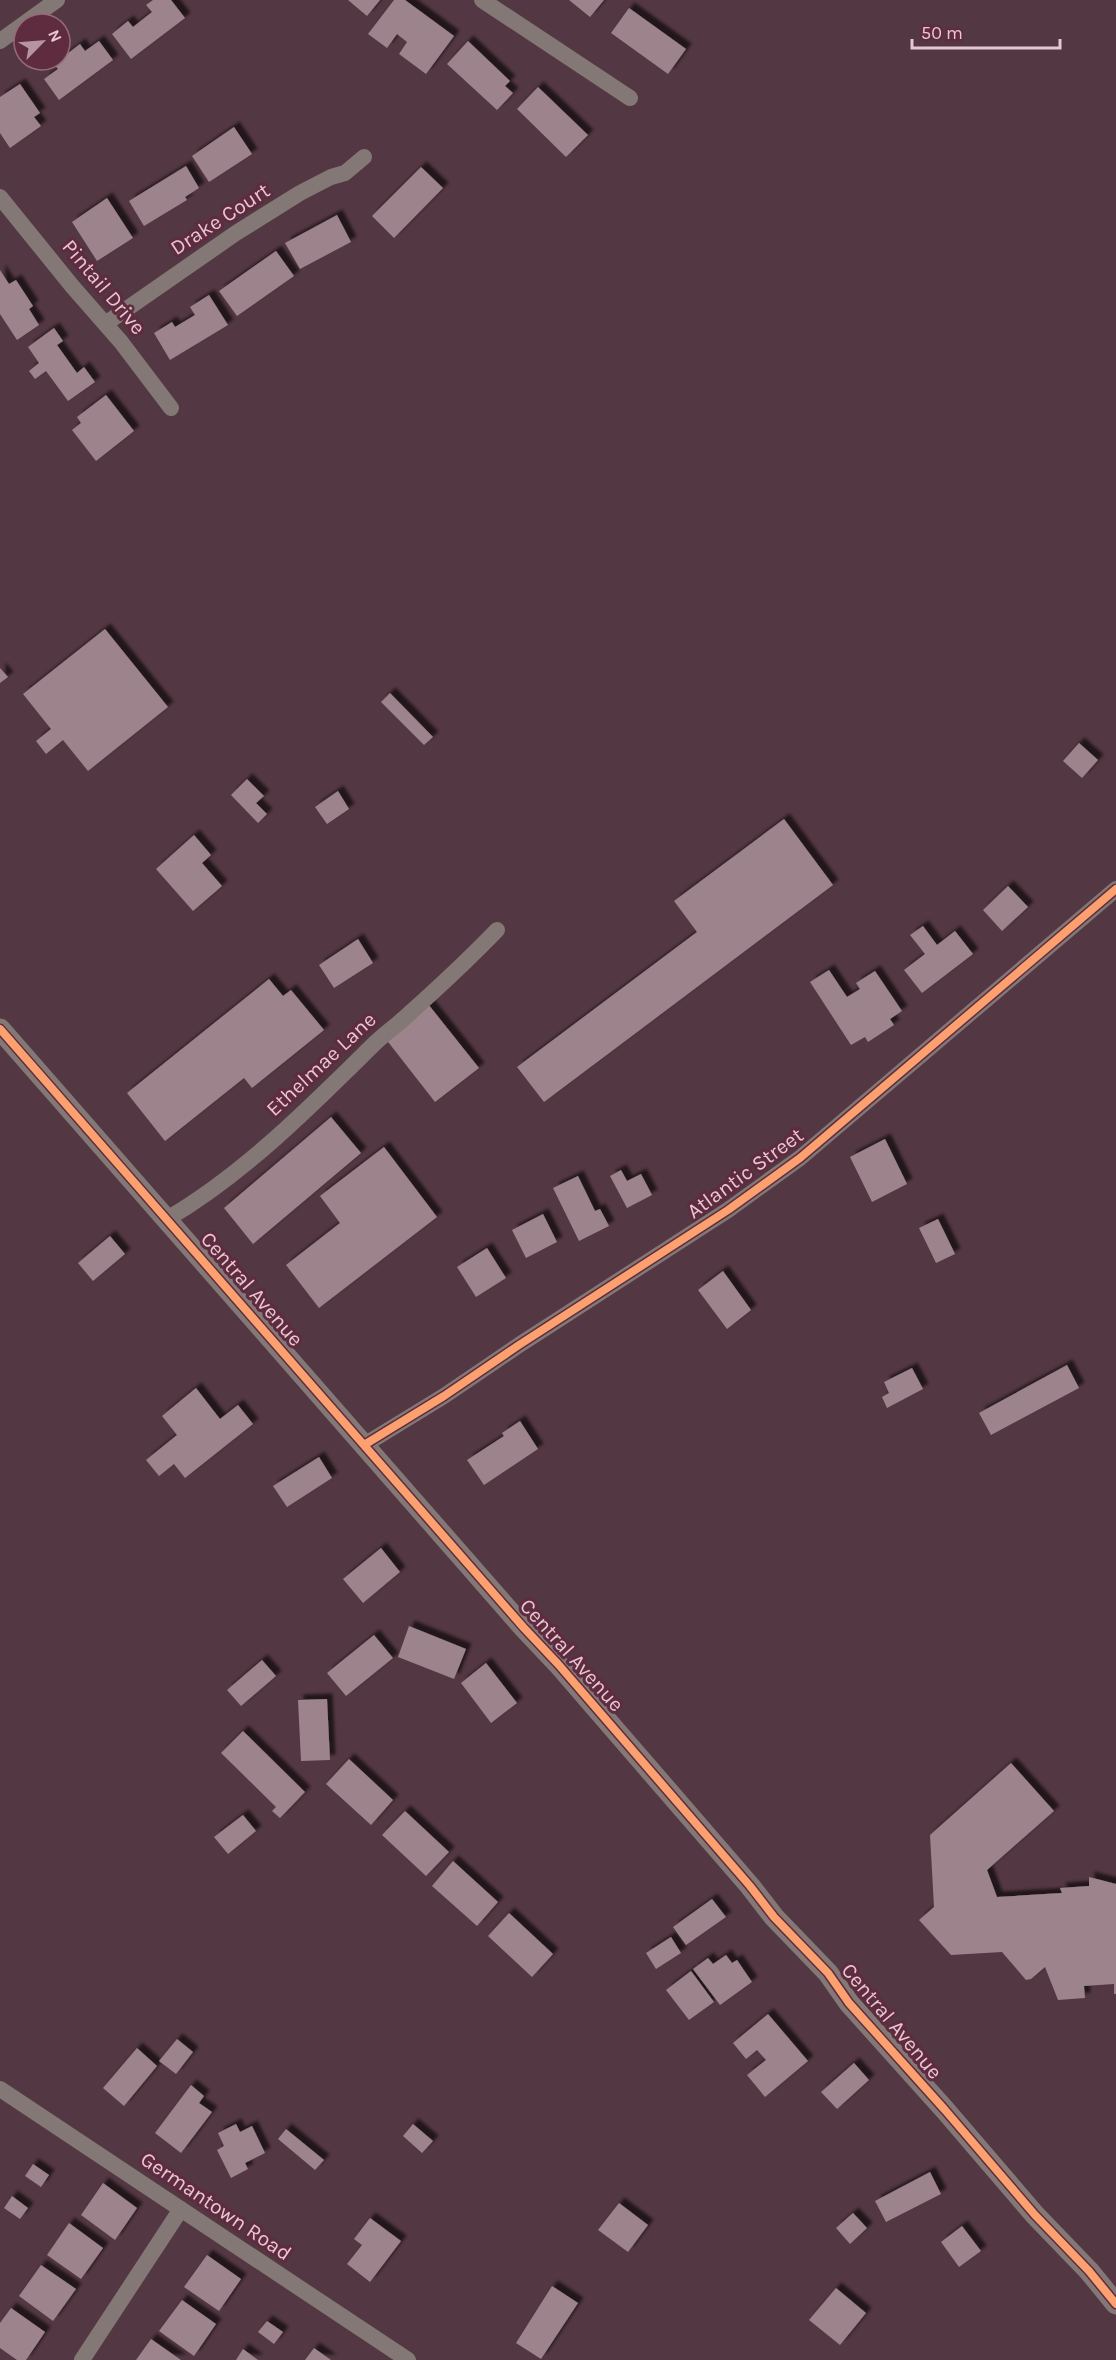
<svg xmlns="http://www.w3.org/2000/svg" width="1116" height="2360" viewBox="0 0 1116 2360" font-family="Karla,sans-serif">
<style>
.building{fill:#9c838c;filter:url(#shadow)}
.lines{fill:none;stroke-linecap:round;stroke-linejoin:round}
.minor{stroke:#837875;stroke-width:16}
.tertiary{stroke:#837875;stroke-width:21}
.cycleway-casing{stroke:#5f2b3f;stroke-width:11}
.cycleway{stroke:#fca06f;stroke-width:8}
.labels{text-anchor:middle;stroke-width:6;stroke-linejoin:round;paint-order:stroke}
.street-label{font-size:21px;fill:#e8c7d2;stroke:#5f2b3f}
</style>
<defs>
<filter id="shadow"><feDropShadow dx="5.5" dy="-5.5" stdDeviation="1.5" flood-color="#0009"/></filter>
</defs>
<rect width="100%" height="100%" fill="#533742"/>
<path class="building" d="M 153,0 L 171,0 L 185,18 L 131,59 L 112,34 L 128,21 L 133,27 L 152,12 L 146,5 Z
M 348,0 L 380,0 L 367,16 Z
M 394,0 L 405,0 L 454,36 L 426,74 L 399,54 L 407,42 L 397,34 L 387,48 L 368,34 Z
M 569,0 L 604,0 L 590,17 Z
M 629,8 L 686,49 L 668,74 L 611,33 Z
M 99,41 L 113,60 L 59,100 L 44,79 L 58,69 L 54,64 L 80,44 L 85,51 Z
M 468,41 L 510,81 L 505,86 L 513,93 L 497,110 L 447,64 Z
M 20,84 L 40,113 L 34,117 L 41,126 L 10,148 L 0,133 L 0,97 Z
M 538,87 L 588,135 L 566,157 L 517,109 Z
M 234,127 L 252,154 L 209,182 L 192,156 Z
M 186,166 L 199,188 L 185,197 L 187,200 L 144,226 L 129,201 Z
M 421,167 L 443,188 L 394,238 L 372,216 Z
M 107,198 L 133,238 L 97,261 L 72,222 Z
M 337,215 L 351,242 L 300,269 L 285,243 Z
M 276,251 L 294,276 L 237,316 L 219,291 Z
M 0,270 L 9,284 L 16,280 L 33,306 L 29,309 L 39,325 L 17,340 L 0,314 Z
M 209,295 L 228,325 L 170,360 L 154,333 L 172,322 L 175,327 L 195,315 L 190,307 Z
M 54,328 L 63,341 L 57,345 L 77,373 L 84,367 L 95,382 L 68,401 L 46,371 L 35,379 L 29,371 L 39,363 L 28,347 Z
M 106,395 L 134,431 L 96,461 L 72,430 L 81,423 L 77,417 Z
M 105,629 L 168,707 L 88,771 L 63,740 L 46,754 L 36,741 L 51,729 L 23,694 Z
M 0,668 L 8,677 L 0,683 Z
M 390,693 L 433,737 L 424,745 L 381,702 Z
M 1079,743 L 1098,760 L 1082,778 L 1063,761 Z
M 247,779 L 264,796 L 256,803 L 267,814 L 258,823 L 231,795 Z
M 338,791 L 349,809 L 327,824 L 315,807 Z
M 784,819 L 833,885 L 544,1102 L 517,1067 L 697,932 L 674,901 Z
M 194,835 L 211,855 L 202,863 L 222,886 L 193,911 L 156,869 Z
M 1008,886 L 1028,907 L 1002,931 L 983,910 Z
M 923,926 L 937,945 L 955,931 L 973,954 L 922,993 L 904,970 L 925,954 L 910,935 Z
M 358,939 L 373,963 L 334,988 L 319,965 Z
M 829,970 L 847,997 L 860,989 L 856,983 L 875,971 L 902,1011 L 890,1019 L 894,1025 L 868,1042 L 865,1037 L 851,1045 L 810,982 Z
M 269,979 L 283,996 L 291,990 L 324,1030 L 252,1088 L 244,1078 L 165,1141 L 127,1093 Z
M 428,1004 L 479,1068 L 435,1102 L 385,1038 Z
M 331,1117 L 361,1153 L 253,1244 L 224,1208 Z
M 885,1139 L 907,1184 L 872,1202 L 850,1157 Z
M 384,1147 L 437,1217 L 319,1308 L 286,1265 L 340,1223 L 320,1196 Z
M 621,1170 L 627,1181 L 641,1174 L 652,1195 L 627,1208 L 610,1176 Z
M 578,1176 L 595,1211 L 600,1209 L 609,1226 L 579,1241 L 553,1188 Z
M 543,1214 L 557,1242 L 526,1258 L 512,1230 Z
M 938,1219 L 955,1254 L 936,1263 L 919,1228 Z
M 110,1236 L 125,1254 L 93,1281 L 78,1263 Z
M 487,1248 L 506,1278 L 476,1297 L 457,1267 Z
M 723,1271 L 751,1310 L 727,1329 L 698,1290 Z
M 1067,1365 L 1079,1388 L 991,1435 L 979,1413 Z
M 912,1368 L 923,1389 L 887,1408 L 882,1397 L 889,1393 L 884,1382 Z
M 196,1388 L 220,1419 L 238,1405 L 253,1424 L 185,1478 L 174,1464 L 159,1476 L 146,1460 L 177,1435 L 162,1416 Z
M 520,1421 L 538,1449 L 484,1485 L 467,1460 L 504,1436 L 502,1433 Z
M 319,1457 L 332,1478 L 287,1507 L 273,1486 Z
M 381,1548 L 400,1572 L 363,1603 L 343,1579 Z
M 409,1626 L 466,1649 L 454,1679 L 398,1657 Z
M 374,1635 L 393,1658 L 346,1696 L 327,1673 Z
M 262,1660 L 276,1676 L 241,1706 L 227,1690 Z
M 486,1663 L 517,1703 L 491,1723 L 461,1683 Z
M 327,1699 L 330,1760 L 301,1761 L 298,1700 Z
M 243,1731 L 305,1792 L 280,1818 L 272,1811 L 276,1807 L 221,1753 Z
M 349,1759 L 393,1800 L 371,1825 L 326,1784 Z
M 1011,1763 L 1054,1811 L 987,1870 L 997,1897 L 1062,1893 L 1060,1888 L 1089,1886 L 1089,1877 L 1116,1884 L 1116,1994 L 1114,1994 L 1114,1984 L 1084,1986 L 1085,1998 L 1058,2000 L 1045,1967 L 1031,1979 L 1026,1980 L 1002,1952 L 951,1955 L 919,1920 L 934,1907 L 930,1835 Z
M 405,1811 L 449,1852 L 426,1876 L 382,1835 Z
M 243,1815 L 256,1831 L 228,1854 L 214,1837 Z
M 453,1861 L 498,1902 L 477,1926 L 432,1886 Z
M 712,1899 L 726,1917 L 686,1945 L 673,1927 Z
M 509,1913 L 553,1954 L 532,1977 L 488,1936 Z
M 671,1937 L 681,1953 L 656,1969 L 646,1953 Z
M 726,1955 L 732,1963 L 737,1960 L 752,1982 L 720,2005 L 693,1969 L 708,1958 L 713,1964 Z
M 691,1971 L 714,2002 L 689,2020 L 666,1990 Z
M 768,2014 L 808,2061 L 765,2097 L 747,2075 L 766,2060 L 757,2050 L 746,2059 L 733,2043 Z
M 177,2039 L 193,2052 L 176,2074 L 159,2061 Z
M 137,2048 L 157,2066 L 124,2106 L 103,2088 Z
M 854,2063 L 869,2080 L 837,2109 L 821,2092 Z
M 191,2085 L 204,2096 L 199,2103 L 212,2112 L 181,2153 L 155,2133 Z
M 236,2124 L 240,2132 L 252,2126 L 265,2153 L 245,2163 L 248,2169 L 231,2178 L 217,2150 L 224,2146 L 218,2133 Z
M 413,2124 L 433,2141 L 422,2153 L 403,2136 Z
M 286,2129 L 324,2160 L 315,2170 L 278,2139 Z
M 33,2164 L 49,2175 L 41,2187 L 25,2176 Z
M 930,2172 L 941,2194 L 886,2222 L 875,2201 Z
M 103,2183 L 137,2208 L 115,2240 L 81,2215 Z
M 12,2196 L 28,2208 L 20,2219 L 4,2208 Z
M 619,2203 L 648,2225 L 628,2252 L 598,2230 Z
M 853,2213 L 867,2228 L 850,2244 L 836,2228 Z
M 370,2218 L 401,2241 L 370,2282 L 347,2264 L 362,2245 L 354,2239 Z
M 69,2223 L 103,2248 L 81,2279 L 47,2255 Z
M 962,2226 L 981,2251 L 959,2267 L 941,2242 Z
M 207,2255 L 241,2279 L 219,2311 L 184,2287 Z
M 41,2265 L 76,2289 L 53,2321 L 19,2296 Z
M 552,2286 L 578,2303 L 541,2359 L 516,2343 Z
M 836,2288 L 866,2313 L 840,2345 L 809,2320 Z
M 182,2300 L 216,2324 L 194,2356 L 159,2331 Z
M 11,2308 L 45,2332 L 26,2360 L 17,2360 L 0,2348 L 0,2323 Z
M 267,2321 L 283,2332 L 274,2344 L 258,2332 Z
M 151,2339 L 181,2360 L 136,2360 Z
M 314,2348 L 331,2360 L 305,2360 Z
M 243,2349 L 258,2360 L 236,2360 Z"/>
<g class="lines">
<path class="minor" d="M 482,0 L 630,98
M 0,41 L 57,0
M 0,197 L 72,286 L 121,342 L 171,408
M 105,324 L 236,233 L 300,193 L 331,177 L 345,173 L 364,157
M 167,1219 C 244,1174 310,1107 373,1045 C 385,1033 399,1024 411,1012 C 440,986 469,959 497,930
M 364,1445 L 444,1396 L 519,1345 L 728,1210 L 800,1158 L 1116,889
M 0,2089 L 408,2360
M 82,2360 L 181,2209"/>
<path class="tertiary" d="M 0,1029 L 524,1628 L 558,1664 L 750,1886 L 774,1917 L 828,1973 L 849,2003 L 945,2110 L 1035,2215 L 1089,2271 L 1116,2304"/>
<g class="cycleway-casing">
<path id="cycleway" d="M 0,1029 L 524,1628 L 558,1664 L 750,1886 L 774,1917 L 828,1973 L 849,2003 L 945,2110 L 1035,2215 L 1089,2271 L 1116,2304
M 364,1445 L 444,1396 L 519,1345 L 728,1210 L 800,1158 L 1116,889"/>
</g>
<use href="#cycleway" class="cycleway"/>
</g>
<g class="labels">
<g class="street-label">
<text transform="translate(220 219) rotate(-33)" y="7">Drake Court</text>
<text transform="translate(104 287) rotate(50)" y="7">Pintail Drive</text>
<text transform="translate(321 1064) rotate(-43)" y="7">Ethelmae Lane</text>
<text transform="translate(745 1173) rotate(-36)" y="7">Atlantic Street</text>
<text transform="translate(252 1289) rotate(49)" y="7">Central Avenue</text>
<text transform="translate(572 1655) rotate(48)" y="7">Central Avenue</text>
<text transform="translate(892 2021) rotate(50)" y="7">Central Avenue</text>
<text transform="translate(216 2206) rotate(34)" y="7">Germantown Road</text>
</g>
</g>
<g transform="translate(42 42) rotate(65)"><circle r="28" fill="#5f2b3f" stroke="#96697a" stroke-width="1.5"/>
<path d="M0-4.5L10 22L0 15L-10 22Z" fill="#b495a0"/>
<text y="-9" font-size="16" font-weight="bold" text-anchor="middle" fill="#e8c7d2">N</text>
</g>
<path d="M912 39v9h148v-9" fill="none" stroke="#e8c7d2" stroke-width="3"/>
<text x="921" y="39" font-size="18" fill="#e8c7d2" stroke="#5f2b3f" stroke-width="4.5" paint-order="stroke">50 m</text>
</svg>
